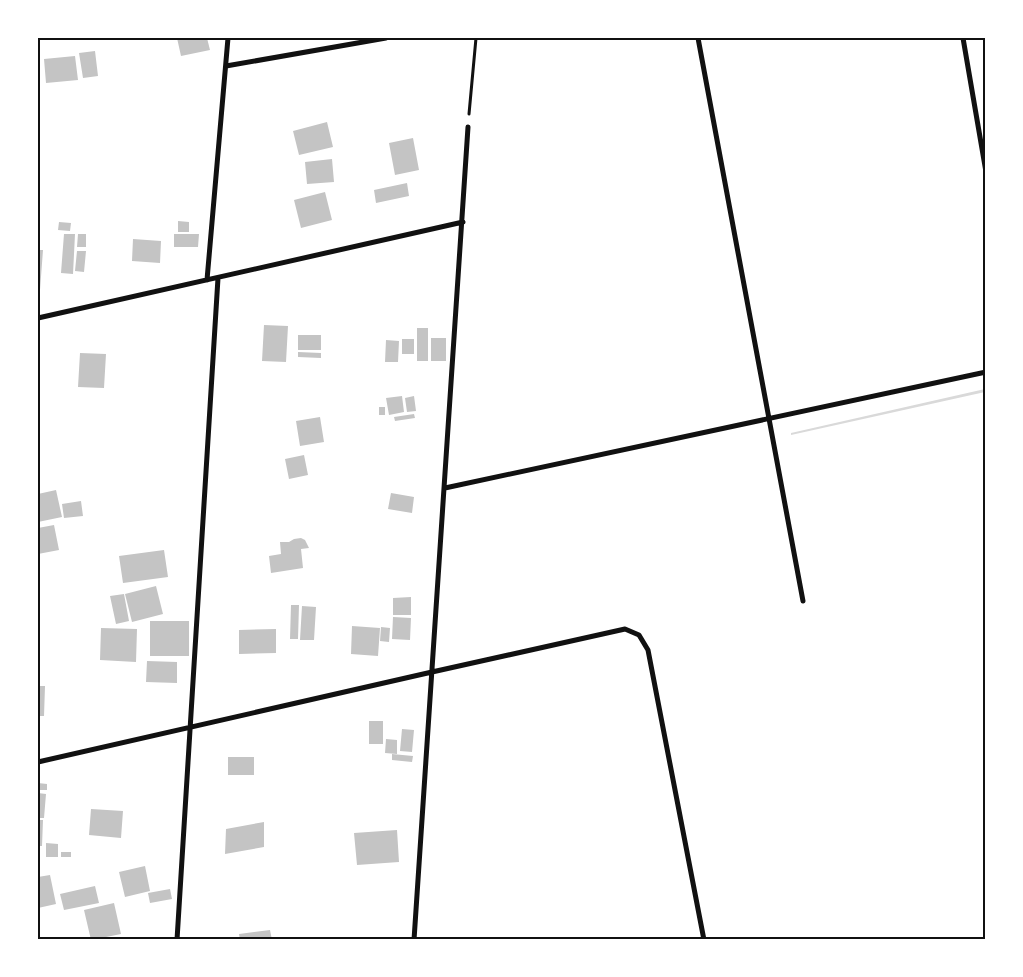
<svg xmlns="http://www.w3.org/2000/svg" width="1023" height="977" viewBox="0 0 1023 977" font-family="Raleway,sans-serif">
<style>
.water{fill:#d9d9d9}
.building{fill:#c4c4c4}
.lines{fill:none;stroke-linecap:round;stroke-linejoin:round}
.path{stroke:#111;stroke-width:3}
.minor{stroke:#111;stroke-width:5}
.neatline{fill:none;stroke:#111;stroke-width:2}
</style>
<rect width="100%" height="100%" fill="#fff"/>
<path class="water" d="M 985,389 L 985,392 L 791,435 L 791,433 Z"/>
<path class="building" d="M 177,38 L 207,38 L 210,50 L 181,56 Z
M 95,51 L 98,76 L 83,78 L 79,53 Z
M 75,56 L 78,80 L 46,83 L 44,59 Z
M 327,122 L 333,147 L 299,155 L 293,131 Z
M 413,138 L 419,170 L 395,175 L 389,143 Z
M 332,159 L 334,182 L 307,184 L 305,162 Z
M 407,183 L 409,196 L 376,203 L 374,190 Z
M 325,192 L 332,220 L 301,228 L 294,200 Z
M 178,221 L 189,222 L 189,232 L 178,232 Z
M 59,222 L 71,223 L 70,231 L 58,230 Z
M 64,234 L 75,234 L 73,274 L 61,273 Z
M 78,234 L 86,234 L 86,247 L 77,247 Z
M 174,234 L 199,234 L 198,247 L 174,247 Z
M 133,239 L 161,241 L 160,263 L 132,261 Z
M 38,250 L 43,250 L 40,290 L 38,289 Z
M 77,251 L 86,251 L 84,272 L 75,271 Z
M 264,325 L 288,326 L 286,362 L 262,361 Z
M 417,328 L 428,328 L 428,361 L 417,361 Z
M 298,335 L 321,335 L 321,350 L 298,350 Z
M 431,338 L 446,338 L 446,361 L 431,361 Z
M 402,339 L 414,339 L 414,354 L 402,354 Z
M 386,340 L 399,341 L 398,362 L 385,362 Z
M 298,352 L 321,353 L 321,358 L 298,357 Z
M 80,353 L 106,354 L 104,388 L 78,387 Z
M 402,396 L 404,412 L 389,415 L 386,398 Z
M 414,396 L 416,411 L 407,412 L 405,398 Z
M 379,407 L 385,407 L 385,415 L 379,415 Z
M 414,414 L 415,418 L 395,421 L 394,417 Z
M 320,417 L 324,442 L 300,446 L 296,421 Z
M 304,455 L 308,475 L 289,479 L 285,459 Z
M 56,490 L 62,517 L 38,522 L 38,494 Z
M 391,493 L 414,497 L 412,513 L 388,509 Z
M 81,501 L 83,516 L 64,518 L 62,504 Z
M 54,525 L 59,550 L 38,554 L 38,528 Z
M 301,538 L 305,540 L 309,548 L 301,549 L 303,568 L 271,573 L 269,556 L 281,554 L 280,542 L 289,542 L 294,539 Z
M 164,550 L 168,577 L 123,583 L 119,556 Z
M 156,586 L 163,614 L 132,622 L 125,594 Z
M 124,594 L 129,621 L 116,624 L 110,596 Z
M 411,597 L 411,615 L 393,615 L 393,598 Z
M 291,605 L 299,605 L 298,639 L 290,639 Z
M 302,606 L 316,607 L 314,640 L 300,640 Z
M 393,617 L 411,618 L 410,640 L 392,639 Z
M 150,621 L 189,621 L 189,656 L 150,656 Z
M 352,626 L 380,628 L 378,656 L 351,654 Z
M 381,627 L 390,628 L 389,642 L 380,641 Z
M 101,628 L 137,629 L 136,662 L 100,660 Z
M 276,629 L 276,653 L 239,654 L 239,630 Z
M 147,661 L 177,662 L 177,683 L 146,682 Z
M 38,686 L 45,686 L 44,716 L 38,716 Z
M 369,721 L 383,721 L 383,744 L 369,744 Z
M 402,729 L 414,730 L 412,752 L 400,751 Z
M 386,739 L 397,740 L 397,754 L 385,753 Z
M 392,754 L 413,756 L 412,762 L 392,760 Z
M 228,757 L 254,757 L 254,775 L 228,775 Z
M 38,783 L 47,784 L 47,790 L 38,790 Z
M 38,793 L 46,794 L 44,818 L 38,818 Z
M 91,809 L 123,811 L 121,838 L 89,835 Z
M 38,820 L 43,820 L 42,846 L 38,846 Z
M 264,822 L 264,847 L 225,854 L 226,829 Z
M 397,830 L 399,862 L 357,865 L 354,833 Z
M 46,843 L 58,844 L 58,857 L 46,857 Z
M 61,852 L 71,852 L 71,857 L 61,857 Z
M 145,866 L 150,891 L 125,897 L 119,872 Z
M 50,875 L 56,904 L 38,908 L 38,877 Z
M 95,886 L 99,903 L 64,910 L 60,894 Z
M 170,889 L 172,899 L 150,903 L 148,893 Z
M 114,903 L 121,934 L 91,940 L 84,910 Z
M 270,930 L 272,940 L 240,940 L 239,934 Z"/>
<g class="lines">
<path class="path" d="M 469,114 L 476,38"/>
<path class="minor" d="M 698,38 L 803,601
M 963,38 L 986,172
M 226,66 L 386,38
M 207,280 L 228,38
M 38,318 L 463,222
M 445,488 L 986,372
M 38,762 L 432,672 L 625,629 L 639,635 L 648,650 L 704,940
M 177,940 L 218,278
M 414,940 L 468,127"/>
</g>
<rect width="1023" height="977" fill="none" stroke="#ffffff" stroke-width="78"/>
<rect x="39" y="39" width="945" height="899" class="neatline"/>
</svg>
